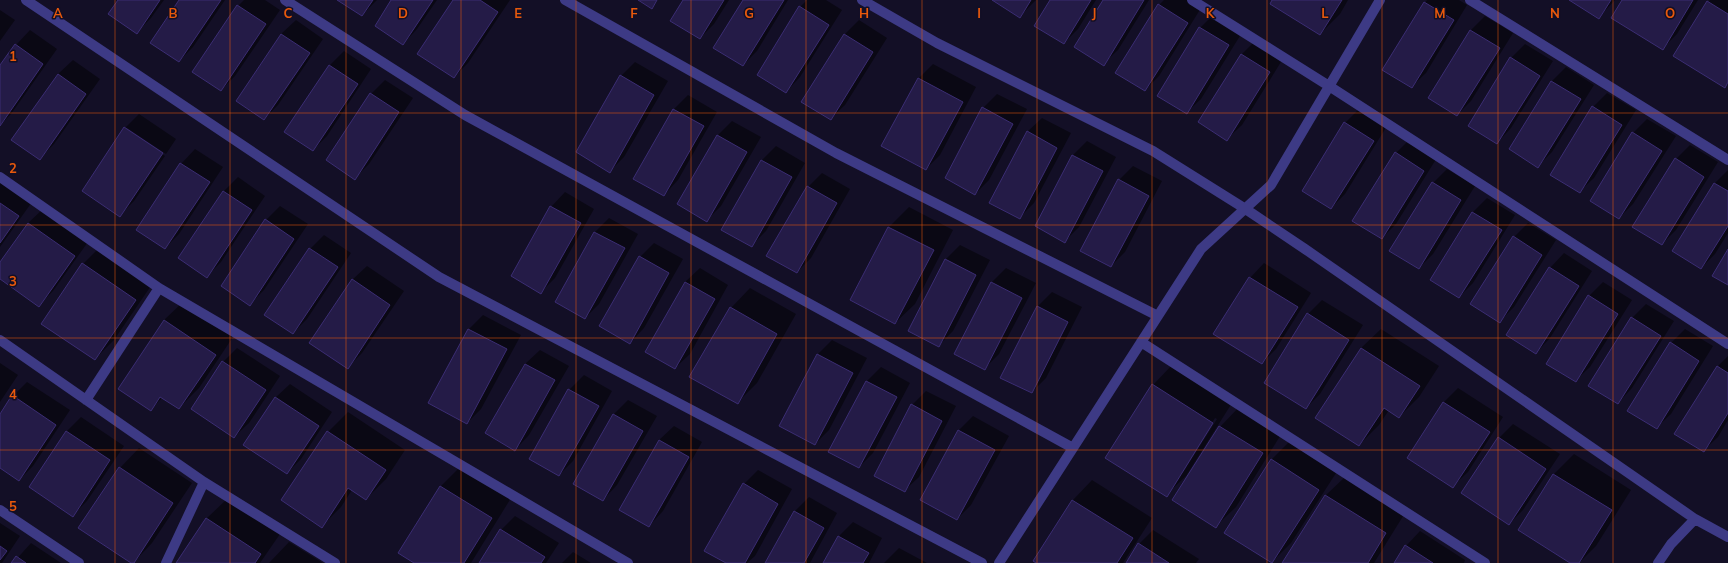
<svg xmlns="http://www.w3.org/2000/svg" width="1728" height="563" viewBox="0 0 1728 563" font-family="Mulish,sans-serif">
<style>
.shadow{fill:#0007;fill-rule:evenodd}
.building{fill:#241b47;stroke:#3b2d73}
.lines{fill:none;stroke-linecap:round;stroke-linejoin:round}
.service{stroke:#3d3a85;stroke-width:10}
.grid{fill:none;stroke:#e8590c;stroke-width:1;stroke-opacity:0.55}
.grid-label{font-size:13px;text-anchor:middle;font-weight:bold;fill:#e8590c;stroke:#130f26;stroke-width:3;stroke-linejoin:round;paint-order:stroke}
</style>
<rect width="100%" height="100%" fill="#130f26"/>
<path class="shadow" d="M 119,0 L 164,0 L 151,18 L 137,32 Z
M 180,0 L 225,0 L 193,47 L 179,61 Z
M 244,0 L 265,0 L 280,10 L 235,76 L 221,90 L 238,6 Z
M 339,0 L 377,0 L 362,15 Z
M 393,0 L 437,0 L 417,29 L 403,44 Z
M 455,0 L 510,0 L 468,63 L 454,77 Z
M 684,0 L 729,0 L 714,24 L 700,38 Z
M 744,0 L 788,0 L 757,51 L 743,65 Z
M 807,0 L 826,0 L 842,10 L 800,77 L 786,92 L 800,7 Z
M 994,0 L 1036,0 L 1020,16 Z
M 1052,0 L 1096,0 L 1078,29 L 1064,43 Z
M 1104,0 L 1149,0 L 1118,50 L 1103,64 Z
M 1164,0 L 1188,0 L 1201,8 L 1159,76 L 1145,90 L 1159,5 Z
M 1273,0 L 1348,0 L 1340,14 L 1320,34 Z
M 1427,0 L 1459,0 L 1467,5 L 1426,73 L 1411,87 L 1383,70 Z
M 1571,0 L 1615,0 L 1599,17 Z
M 1623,0 L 1698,0 L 1677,34 L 1663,48 Z
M 1710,0 L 1728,0 L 1728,83 L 1724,87 L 1708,2 Z
M 0,10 L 15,20 L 0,41 Z
M 1214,14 L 1243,31 L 1201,99 L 1186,113 L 1200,28 Z
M 1485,16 L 1513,33 L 1471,101 L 1457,115 L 1429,98 L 1471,30 Z
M 296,20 L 323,39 L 278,105 L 264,119 L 281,34 Z
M 859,20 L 887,38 L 845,105 L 830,119 L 845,34 Z
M 30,30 L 57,49 L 11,114 L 0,125 L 0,67 L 16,45 Z
M 1256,40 L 1284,57 L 1242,125 L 1227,139 L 1241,55 Z
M 1525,44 L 1553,61 L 1511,128 L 1497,143 L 1511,58 Z
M 344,51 L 371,69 L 327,136 L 313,150 L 329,66 Z
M 73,60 L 100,79 L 54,144 L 40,158 L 13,140 L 58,74 Z
M 635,62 L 668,81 L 624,157 L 610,171 L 621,76 Z
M 933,64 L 976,87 L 940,155 L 926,169 L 883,146 L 919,78 Z
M 1566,67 L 1594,85 L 1552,152 L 1538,166 L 1510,149 L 1552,81 Z
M 385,80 L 413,98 L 369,164 L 355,178 L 371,94 Z
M 1607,93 L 1636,110 L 1594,178 L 1579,192 L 1593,107 Z
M 997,94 L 1027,109 L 989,180 L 975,194 L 983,108 Z
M 688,95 L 717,112 L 678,180 L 664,195 L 635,178 L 674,109 Z
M 1359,109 L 1387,126 L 1345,194 L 1331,208 L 1345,123 Z
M 139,114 L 176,139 L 166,154 L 127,128 L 127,130 L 165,156 L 134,201 L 120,215 L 83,191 L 125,128 Z
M 1042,118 L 1071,133 L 1034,203 L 1020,217 L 1027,132 Z
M 1647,119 L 1676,136 L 1633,204 L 1619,218 L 1633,133 Z
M 732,121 L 761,137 L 721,206 L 707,220 L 678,204 L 718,135 Z
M 1410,139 L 1438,156 L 1396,224 L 1382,238 L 1396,153 Z
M 1087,141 L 1116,157 L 1079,227 L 1065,241 L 1073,155 Z
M 1690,145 L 1718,162 L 1676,230 L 1662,244 L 1676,159 Z
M 776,146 L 805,163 L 766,231 L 751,246 L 723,229 L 762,160 Z
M 195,149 L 223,167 L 179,234 L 165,248 L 137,230 L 181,164 Z
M 1133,166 L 1162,181 L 1125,252 L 1111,266 L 1119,180 Z
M 1447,169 L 1475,186 L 1433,254 L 1419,268 L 1433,183 Z
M 1728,170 L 1728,233 L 1715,254 L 1701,268 L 1673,250 L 1715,183 Z
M 822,173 L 850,189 L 811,258 L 797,272 L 808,187 Z
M 238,177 L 265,196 L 221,262 L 207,276 L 223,192 Z
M 0,179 L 32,202 L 0,247 Z
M 565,192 L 594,209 L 555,278 L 541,292 L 551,207 Z
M 1487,198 L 1515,215 L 1473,283 L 1459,297 L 1431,280 L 1473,212 Z
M 280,206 L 308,224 L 264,290 L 250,304 L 266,220 Z
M 909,207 L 953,230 L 915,304 L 895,323 L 851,300 L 889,227 Z
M 43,209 L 88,242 L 53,291 L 39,305 L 0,278 L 0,264 L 28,223 Z
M 609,218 L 638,234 L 599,304 L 585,318 L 556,301 L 595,232 Z
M 1528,223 L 1556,240 L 1514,307 L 1499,322 L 1514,237 Z
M 324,235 L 351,253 L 307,319 L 293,333 L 310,249 Z
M 654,243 L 683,259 L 644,328 L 630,343 L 640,257 Z
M 103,244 L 155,280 L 114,340 L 95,359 L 83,264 Z
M 960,245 L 990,260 L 953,331 L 939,345 L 910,330 L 946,259 Z
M 1564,253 L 1592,271 L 1550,338 L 1536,353 L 1550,268 Z
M 1264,263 L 1311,293 L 1276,349 L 1262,363 L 1250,278 Z
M 367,266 L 404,291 L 362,353 L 348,367 L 352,280 Z
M 700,268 L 728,285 L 690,354 L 675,368 L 685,282 Z
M 1006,268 L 1036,283 L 999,354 L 985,368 L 992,282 Z
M 1603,282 L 1632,300 L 1590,367 L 1575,381 L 1589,296 Z
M 750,288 L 796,314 L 757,383 L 737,403 L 731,308 Z
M 1052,292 L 1082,307 L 1046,378 L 1032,392 L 1002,377 L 1038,306 Z
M 1322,300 L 1363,325 L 1320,394 L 1306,408 L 1308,314 Z
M 184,301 L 235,334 L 199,388 L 179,408 L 163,397 L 151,409 L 119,388 L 164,320 Z
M 1646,304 L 1674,321 L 1632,388 L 1618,403 L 1632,318 Z
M 483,315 L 521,335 L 481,409 L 467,423 L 430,402 L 469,329 Z
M 1381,329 L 1439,366 L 1419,397 L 1399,417 L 1389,410 L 1379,425 L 1359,445 L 1361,348 Z
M 1685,329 L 1713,346 L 1671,414 L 1656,428 L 1671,343 Z
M 832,340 L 867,358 L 829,430 L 815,444 L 818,354 Z
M 237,348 L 280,376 L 249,423 L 234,437 L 223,362 Z
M 540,350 L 569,366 L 529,435 L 515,450 L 486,433 L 525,364 Z
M 1728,356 L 1728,420 L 1718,437 L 1703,451 L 1675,434 L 1718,366 Z
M 0,363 L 18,375 L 0,402 Z
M 1172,365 L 1232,403 L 1186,476 L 1166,495 L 1153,385 ZM 1215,418 L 1217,419 L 1182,474 L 1180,474 Z
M 881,367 L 910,383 L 873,453 L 859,467 L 867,381 Z
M 584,375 L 612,391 L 573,461 L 559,475 L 530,459 L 569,390 Z
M 27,382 L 70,410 L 33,466 L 19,480 L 0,467 L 0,416 L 13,396 Z
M 290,384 L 332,412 L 301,459 L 287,473 L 275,398 Z
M 1458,388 L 1503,417 L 1468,472 L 1453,486 L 1408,458 L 1444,402 Z
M 926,391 L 956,406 L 919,477 L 904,491 L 912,405 Z
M 628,400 L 657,416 L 617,485 L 603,500 L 575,483 L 614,414 Z
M 1239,407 L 1282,433 L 1236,507 L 1216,526 L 1220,427 Z
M 348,412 L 405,450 L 386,479 L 366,499 L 352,490 L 341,507 L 322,526 L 328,432 Z
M 973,416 L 1009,436 L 971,505 L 957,519 L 921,500 L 959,430 Z
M 81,417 L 124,446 L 87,501 L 73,515 L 30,487 L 67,431 Z
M 1513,424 L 1560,454 L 1523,510 L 1509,524 L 1499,438 Z
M 674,426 L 702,442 L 663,511 L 649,526 L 659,440 Z
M 1291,440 L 1338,470 L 1291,543 L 1272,562 L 1271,460 Z
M 139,448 L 192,483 L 152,543 L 133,563 L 120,468 Z
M 1574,454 L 1631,490 L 1596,546 L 1579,563 L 1572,563 L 1519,530 L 1554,474 Z
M 460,467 L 511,498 L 471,563 L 416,563 L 440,487 Z
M 758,470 L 792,489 L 755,556 L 747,563 L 728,563 L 744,484 Z
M 1346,476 L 1405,513 L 1374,563 L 1284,563 L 1326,495 Z
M 1092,480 L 1152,518 L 1123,563 L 1038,563 L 1035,561 L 1073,500 Z
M 809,497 L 837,513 L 810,563 L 766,563 L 794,512 Z
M 227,499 L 280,534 L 260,563 L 177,563 L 207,518 Z
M 515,516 L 559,543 L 546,563 L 480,563 L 501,530 Z
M 853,522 L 882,538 L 869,563 L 824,563 L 839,536 Z
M 0,523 L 20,536 L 2,563 L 0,563 Z
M 1153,530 L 1199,559 L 1196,563 L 1127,563 L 1139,544 Z
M 1420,531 L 1465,560 L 1464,563 L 1395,563 L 1406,546 Z
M 289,542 L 323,563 L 269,563 Z
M 31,543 L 61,563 L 13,563 Z
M 899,548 L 927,563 L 884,563 Z
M 573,552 L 591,563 L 562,563 Z"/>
<path class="building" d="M 118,0 L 160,0 L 137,34 L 108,14 Z
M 179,0 L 221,0 L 179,62 L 150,43 Z
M 337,0 L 373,0 L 362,16 Z
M 391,0 L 433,0 L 403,45 L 375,26 Z
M 453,0 L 480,0 L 498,12 L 454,78 L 417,54 Z
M 638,0 L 657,0 L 652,9 Z
M 683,0 L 724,0 L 700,39 L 670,21 Z
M 743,0 L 784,0 L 743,66 L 713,48 Z
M 992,0 L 1031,0 L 1020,18 Z
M 1050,0 L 1091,0 L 1064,44 L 1034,26 Z
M 1103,0 L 1144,0 L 1104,66 L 1074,47 Z
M 1272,0 L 1342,0 L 1320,35 L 1270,4 Z
M 1569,0 L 1611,0 L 1599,19 Z
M 1622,0 L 1693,0 L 1663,50 L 1611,18 Z
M 1707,1 L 1728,14 L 1728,82 L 1725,88 L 1673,56 Z
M 1424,2 L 1454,20 L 1412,88 L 1382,70 Z
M 1158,4 L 1188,23 L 1145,91 L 1115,73 Z
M 237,5 L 266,24 L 221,91 L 192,72 Z
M 799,6 L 829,25 L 786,93 L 757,75 Z
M 1199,27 L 1229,45 L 1187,114 L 1157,96 Z
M 1470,30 L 1500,48 L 1457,116 L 1428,98 Z
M 281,34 L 310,53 L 264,120 L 236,101 Z
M 844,34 L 873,52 L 831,120 L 801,102 Z
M 15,44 L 43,64 L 0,126 L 0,65 Z
M 1241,54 L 1270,72 L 1227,141 L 1198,122 Z
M 1510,57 L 1540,76 L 1497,144 L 1468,126 Z
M 329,65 L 358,84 L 313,151 L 284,132 Z
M 58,74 L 86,94 L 40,160 L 11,140 Z
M 620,75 L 654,95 L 610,173 L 576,152 Z
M 918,78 L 963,102 L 926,170 L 881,146 Z
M 1551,81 L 1581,99 L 1538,168 L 1509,149 Z
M 370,93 L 399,112 L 355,180 L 326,160 Z
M 1592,106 L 1622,125 L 1580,193 L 1550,175 Z
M 982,107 L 1013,124 L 975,195 L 945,178 Z
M 673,109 L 704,126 L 664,196 L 633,179 Z
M 1344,122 L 1374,141 L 1331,209 L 1302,191 Z
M 124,127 L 163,153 L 120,217 L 82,191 Z
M 1027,131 L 1057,148 L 1020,219 L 989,203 Z
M 1632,132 L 1662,151 L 1619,219 L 1590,201 Z
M 717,135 L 747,152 L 707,222 L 677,204 Z
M 1395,152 L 1424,171 L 1382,239 L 1352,221 Z
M 1072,155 L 1103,171 L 1065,243 L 1035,226 Z
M 1675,158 L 1704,177 L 1662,245 L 1632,227 Z
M 761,160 L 792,177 L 752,247 L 721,230 Z
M 180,163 L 210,182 L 165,249 L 136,230 Z
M 1118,179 L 1149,196 L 1111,267 L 1080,251 Z
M 1432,182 L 1461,200 L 1419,269 L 1389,251 Z
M 1714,183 L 1728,191 L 1728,226 L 1701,269 L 1672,251 Z
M 807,186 L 837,203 L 797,273 L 766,256 Z
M 223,191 L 252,210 L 207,278 L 178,258 Z
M 0,203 L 19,216 L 0,243 Z
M 550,206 L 581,223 L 541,294 L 511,276 Z
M 1472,212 L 1502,230 L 1459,298 L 1430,280 Z
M 265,219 L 294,239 L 250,306 L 221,286 Z
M 28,223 L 75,256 L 39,307 L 0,279 L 0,262 Z
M 888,227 L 934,250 L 895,324 L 850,300 Z
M 594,232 L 625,248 L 585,319 L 555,302 Z
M 1513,236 L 1542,255 L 1500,323 L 1470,304 Z
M 309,248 L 338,267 L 293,334 L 264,315 Z
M 1728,249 L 1728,285 L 1712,276 Z
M 639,256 L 669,273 L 630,344 L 599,326 Z
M 945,259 L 976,275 L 939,347 L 908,331 Z
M 82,263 L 136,300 L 95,360 L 41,324 Z
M 1549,267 L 1579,286 L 1536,354 L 1506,335 Z
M 1249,277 L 1298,307 L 1262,364 L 1213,334 Z
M 352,279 L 390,305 L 348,369 L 309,343 Z
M 685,282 L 715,299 L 675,369 L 645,352 Z
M 991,282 L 1022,298 L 985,370 L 954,354 Z
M 1588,295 L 1618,314 L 1576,382 L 1546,364 Z
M 1037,306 L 1068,322 L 1032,393 L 1000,378 Z
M 730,307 L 777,334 L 738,404 L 689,377 Z
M 1307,313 L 1349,340 L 1306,409 L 1264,383 Z
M 1631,317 L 1661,336 L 1618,404 L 1588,386 Z
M 164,320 L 216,355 L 179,409 L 160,397 L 151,411 L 118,389 Z
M 468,329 L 507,349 L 467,424 L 428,403 Z
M 1670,342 L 1699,361 L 1657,429 L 1627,411 Z
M 1361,348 L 1420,386 L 1399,418 L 1384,408 L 1359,446 L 1315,418 Z
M 817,354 L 853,373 L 815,445 L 779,426 Z
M 222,361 L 266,390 L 234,438 L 191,409 Z
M 525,364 L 555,380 L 515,451 L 485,433 Z
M 1717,366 L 1728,373 L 1728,413 L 1704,452 L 1674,434 Z
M 866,381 L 897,397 L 859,468 L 828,452 Z
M 1152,384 L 1213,423 L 1167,497 L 1105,458 Z
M 568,389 L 599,406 L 559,476 L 529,459 Z
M 12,395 L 56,425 L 19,481 L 0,468 L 0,414 Z
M 275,397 L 319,426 L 287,474 L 243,445 Z
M 1443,402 L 1490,432 L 1453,488 L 1407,458 Z
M 911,404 L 942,421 L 905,492 L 874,476 Z
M 613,414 L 643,431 L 603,501 L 573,484 Z
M 1219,426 L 1263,453 L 1216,528 L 1172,500 Z
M 958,430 L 995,450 L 957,520 L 920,500 Z
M 66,431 L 110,460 L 73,517 L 29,487 Z
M 327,431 L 386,470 L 366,500 L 348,488 L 322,528 L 281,500 Z
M 1498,437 L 1546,469 L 1509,525 L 1461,493 Z
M 659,440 L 689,457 L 649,527 L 619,510 Z
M 1271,459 L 1319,490 L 1272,563 L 1224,533 Z
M 119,467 L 173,503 L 134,563 L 131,563 L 78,528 Z
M 1553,474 L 1612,510 L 1579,563 L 1570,563 L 1518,530 Z
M 743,483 L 778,504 L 745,563 L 726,563 L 704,551 Z
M 440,486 L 492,518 L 464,563 L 414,563 L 398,553 Z
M 1325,495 L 1386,533 L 1368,563 L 1282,563 Z
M 1072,500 L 1133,538 L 1117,563 L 1036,563 L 1033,561 Z
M 794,511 L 824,528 L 804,563 L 765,563 Z
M 206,518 L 261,554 L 255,563 L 176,563 Z
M 500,529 L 545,557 L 541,563 L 479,563 Z
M 838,536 L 869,553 L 863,563 L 823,563 Z
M 1138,543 L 1169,563 L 1126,563 Z
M 1405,545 L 1433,563 L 1394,563 Z
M 0,546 L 7,551 L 0,560 Z
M 16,556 L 26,563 L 11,563 Z"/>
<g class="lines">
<path class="service" d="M 26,0 L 439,277 L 982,563
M 285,0 L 465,115 L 1073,448
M 565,0 L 836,153 L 1158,316
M 862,0 L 937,43 L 1153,151 L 1244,208 L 1305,249 L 1695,519 L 1728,537
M 1192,0 L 1329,86 L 1728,344
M 1470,0 L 1728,160
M 0,177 L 159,288 L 628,563
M 0,340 L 204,482 L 335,563
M 1141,342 L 1485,563
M 86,400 L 159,288
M 0,510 L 79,563
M 166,563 L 204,482
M 999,563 L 1201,249 L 1271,185 L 1380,0
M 1658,563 L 1671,544 L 1695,519"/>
</g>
<path class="grid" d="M 115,0 L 115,563M 230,0 L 230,563M 346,0 L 346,563M 461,0 L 461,563M 576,0 L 576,563M 691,0 L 691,563M 806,0 L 806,563M 922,0 L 922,563M 1037,0 L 1037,563M 1152,0 L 1152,563M 1267,0 L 1267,563M 1382,0 L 1382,563M 1498,0 L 1498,563M 1613,0 L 1613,563M 0,113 L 1728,113M 0,225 L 1728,225M 0,338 L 1728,338M 0,450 L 1728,450"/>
<g class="grid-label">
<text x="58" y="18">A</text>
<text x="173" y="18">B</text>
<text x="288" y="18">C</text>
<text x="403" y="18">D</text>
<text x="518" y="18">E</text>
<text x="634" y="18">F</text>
<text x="749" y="18">G</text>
<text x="864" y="18">H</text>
<text x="979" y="18">I</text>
<text x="1094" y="18">J</text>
<text x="1210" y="18">K</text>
<text x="1325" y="18">L</text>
<text x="1440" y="18">M</text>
<text x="1555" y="18">N</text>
<text x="1670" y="18">O</text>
<text x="13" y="61">1</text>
<text x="13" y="173">2</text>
<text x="13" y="286">3</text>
<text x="13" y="399">4</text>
<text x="13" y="511">5</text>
</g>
</svg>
